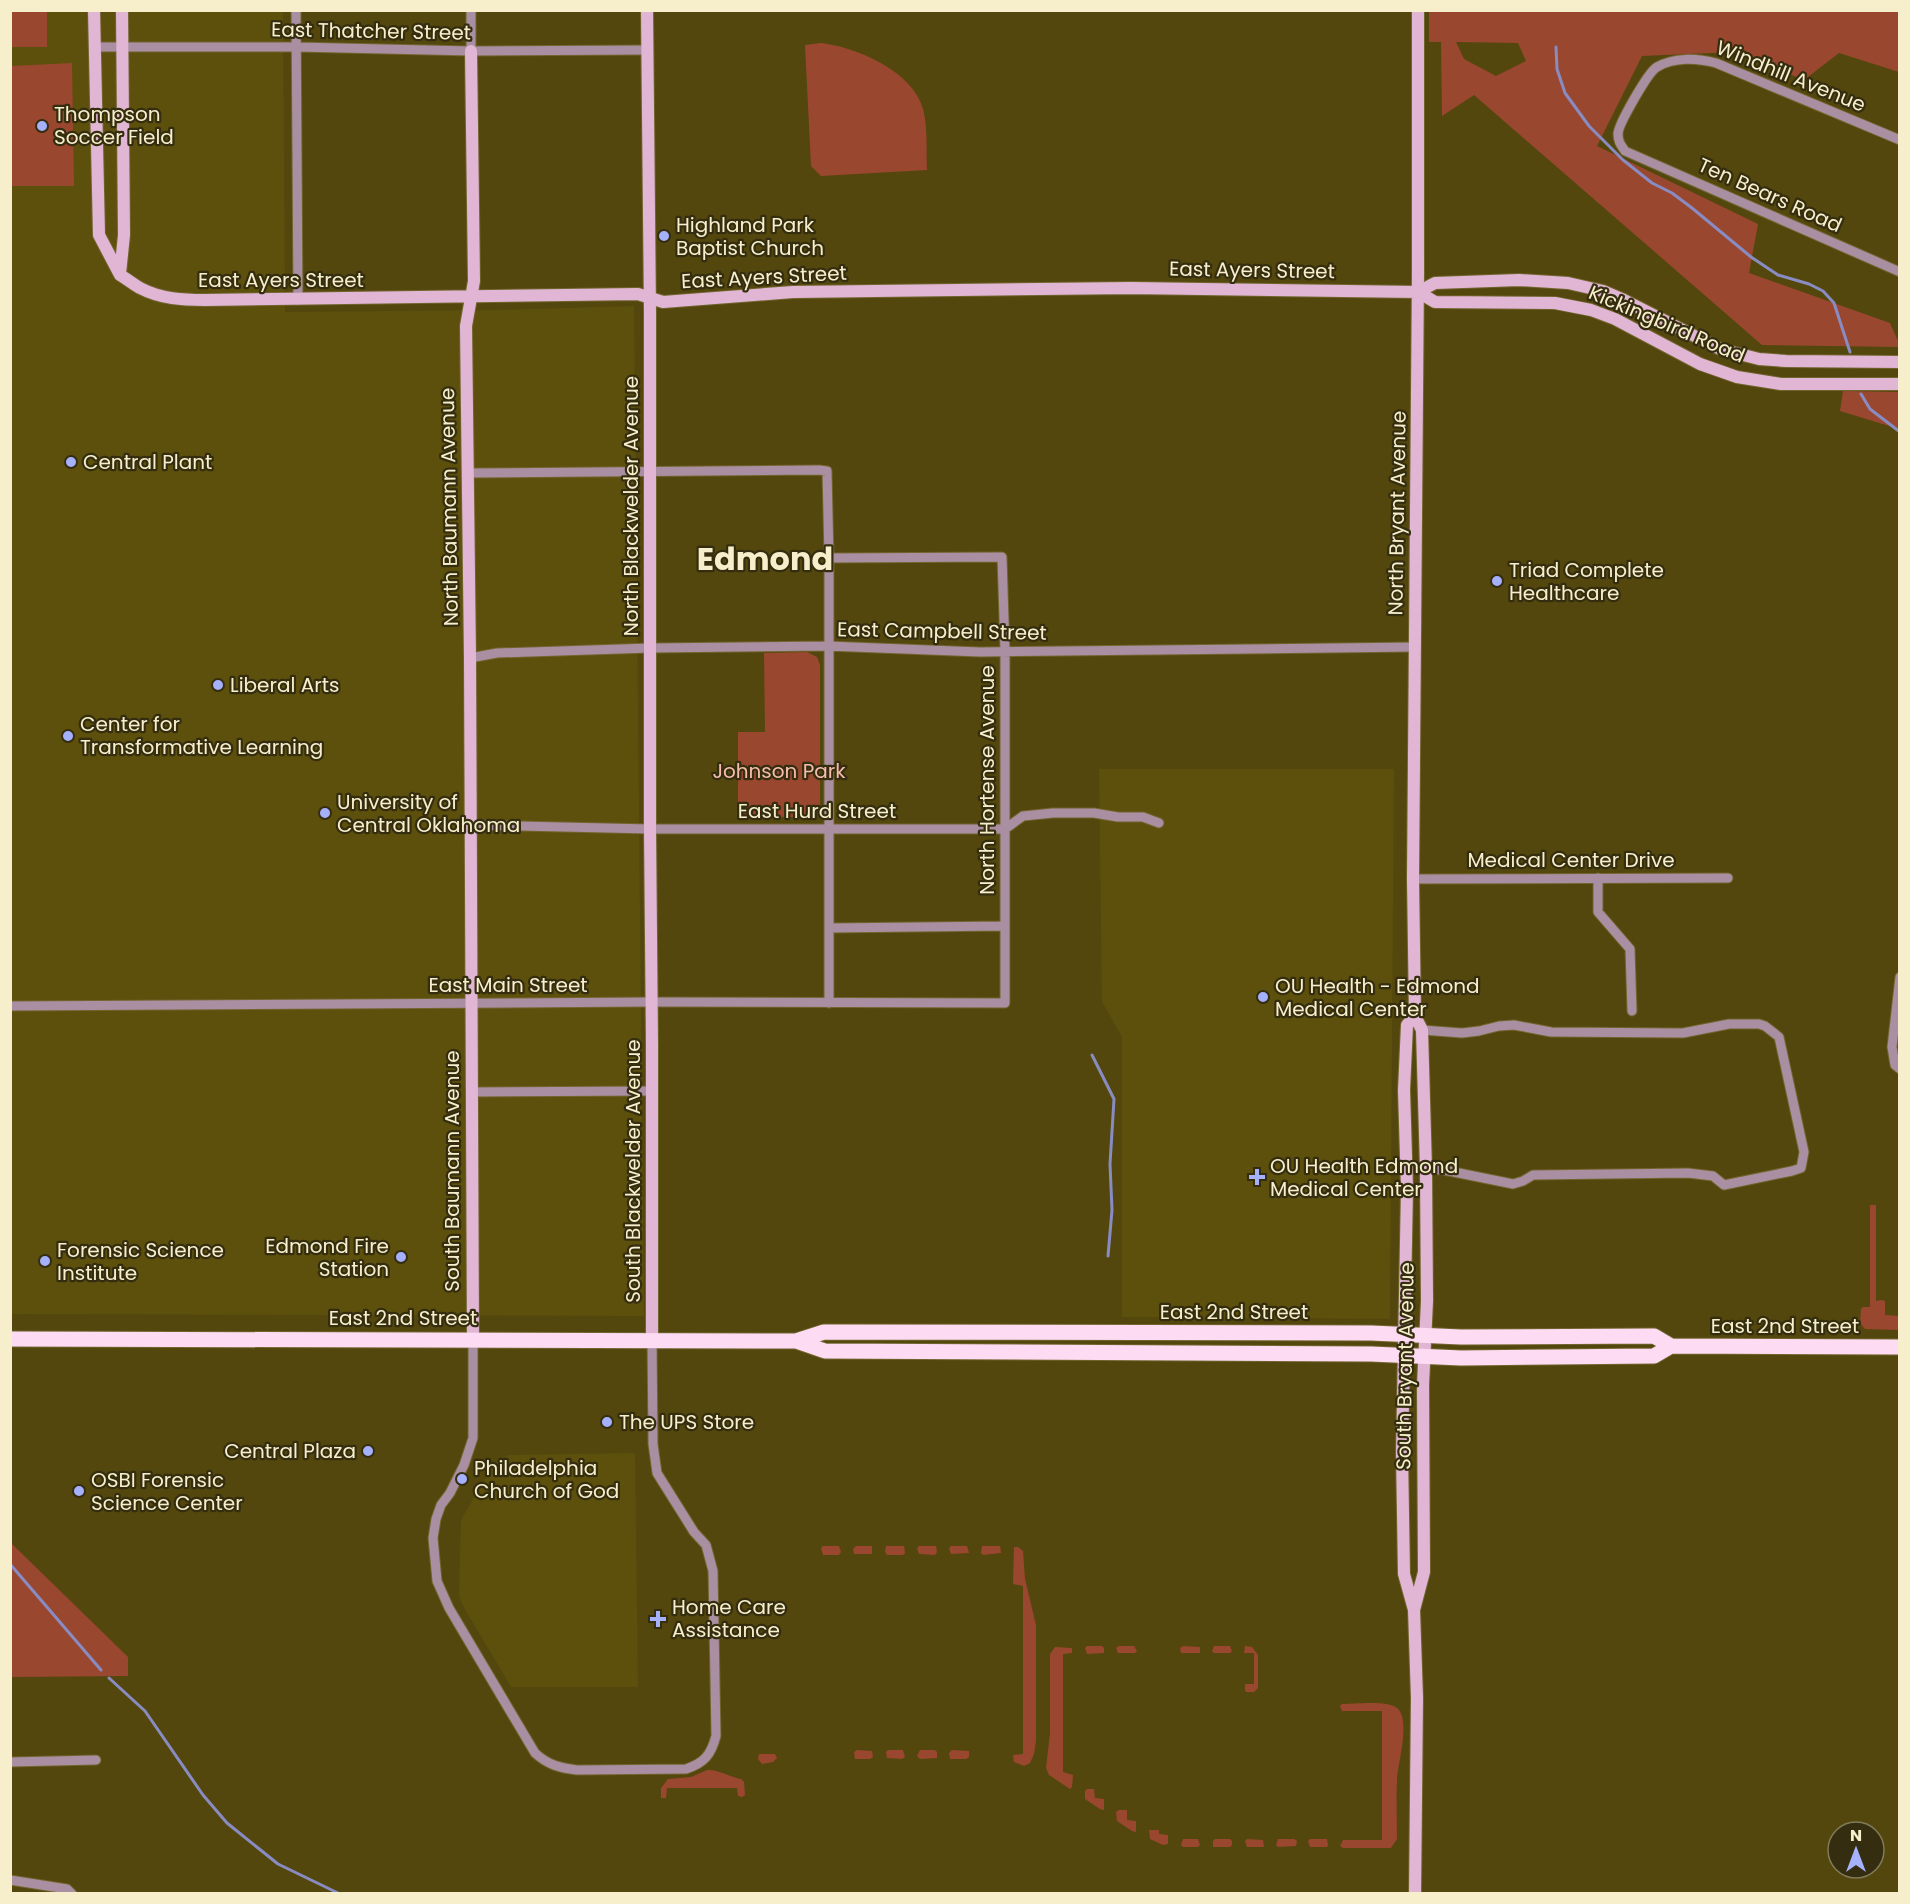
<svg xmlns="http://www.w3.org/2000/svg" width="1910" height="1904" viewBox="0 0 1910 1904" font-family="Poppins,sans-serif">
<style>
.built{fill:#5d4f0c}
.green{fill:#9a472f;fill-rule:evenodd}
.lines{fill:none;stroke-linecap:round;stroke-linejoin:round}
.stream{stroke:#898cc2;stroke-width:3}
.street-casing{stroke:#71652f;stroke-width:11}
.secondary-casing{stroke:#71652f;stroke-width:14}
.primary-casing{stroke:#71652f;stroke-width:17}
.street{stroke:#aa8ea1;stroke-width:9}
.secondary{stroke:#e1b6d4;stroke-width:12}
.primary{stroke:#fddcf3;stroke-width:15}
.poi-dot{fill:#a6b1fc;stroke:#342d0f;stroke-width:2}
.labels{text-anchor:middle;stroke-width:4.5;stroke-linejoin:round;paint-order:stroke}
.street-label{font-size:20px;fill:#f7efcc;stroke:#342d0f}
.poi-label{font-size:20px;fill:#f7efcc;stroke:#342d0f;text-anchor:start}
.park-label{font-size:20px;fill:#f4bcac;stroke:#342d0f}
.town-label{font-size:32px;font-weight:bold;fill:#f7efcc;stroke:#342d0f}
</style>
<rect width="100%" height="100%" fill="#53470d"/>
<path class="built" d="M 11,11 L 283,11 L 285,312 L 502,310 L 634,306 L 644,1316 L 11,1314 Z
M 1099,769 L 1394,769 L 1390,1319 L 1122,1317 L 1122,1037 L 1102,1002 Z
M 635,1453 L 638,1687 L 511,1687 L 463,1606 L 459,1596 L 461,1520 L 493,1465 L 508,1455 Z"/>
<path class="green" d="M 10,11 L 47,11 L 47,47 L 11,47 Z
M 1429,11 L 1899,11 L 1899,72 L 1839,53 L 1804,80 L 1734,52 L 1642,56 L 1597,146 L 1758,224 L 1749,273 L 1890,323 L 1899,343 L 1899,347 L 1762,345 L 1474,95 L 1442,116 L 1441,42 L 1429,42 ZM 1456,42 L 1518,43 L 1526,61 L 1496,76 L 1464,59 Z
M 821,43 C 856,47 913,71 923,109 C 928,127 926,150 927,170 L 821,176 L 811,166 L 805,45 Z
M 72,63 L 74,186 L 11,186 L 11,66 Z
M 1843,391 L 1899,392 L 1899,429 L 1840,411 Z
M 807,652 L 817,657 L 820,665 L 820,808 L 814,816 L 808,817 L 738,817 L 738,732 L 765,732 L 764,653 Z
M 1870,1205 L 1876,1205 L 1876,1301 L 1882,1300 L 1885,1301 L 1885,1315 L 1899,1316 L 1899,1330 L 1865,1329 L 1860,1323 L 1861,1309 L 1863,1307 L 1870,1307 Z
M 11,1543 L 128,1657 L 128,1676 L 11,1677 Z
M 823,1546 L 839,1546 L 841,1552 L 839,1555 L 823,1555 L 821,1548 Z
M 856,1546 L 872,1546 L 872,1554 L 854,1554 L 853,1549 Z
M 886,1546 L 904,1546 L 905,1553 L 903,1555 L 887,1555 L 885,1552 Z
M 919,1546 L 936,1546 L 937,1552 L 935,1555 L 919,1554 L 917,1548 Z
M 951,1546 L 967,1546 L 969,1553 L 951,1554 L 949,1548 Z
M 982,1546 L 1000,1546 L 1001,1553 L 983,1555 L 981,1553 Z
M 1014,1547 L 1018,1547 L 1023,1551 L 1025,1579 L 1036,1625 L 1036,1740 L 1034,1754 L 1030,1763 L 1024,1766 L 1014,1762 L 1013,1755 L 1023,1754 L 1023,1586 L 1013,1584 Z
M 1087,1646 L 1102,1646 L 1104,1648 L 1104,1653 L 1087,1654 L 1085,1648 Z
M 1119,1646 L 1134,1646 L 1137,1651 L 1135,1653 L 1118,1653 L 1116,1648 Z
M 1183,1646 L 1200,1647 L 1200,1653 L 1181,1653 L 1180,1648 Z
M 1214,1646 L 1230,1646 L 1232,1651 L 1230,1653 L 1214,1653 L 1212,1651 Z
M 1245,1646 L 1252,1647 L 1258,1655 L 1258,1688 L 1254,1692 L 1246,1692 L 1245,1690 L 1245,1684 L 1254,1684 L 1254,1653 L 1244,1653 Z
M 1055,1647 L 1072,1648 L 1072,1653 L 1063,1654 L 1063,1772 L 1073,1775 L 1072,1787 L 1070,1789 L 1049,1775 L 1046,1768 L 1050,1733 L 1050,1654 Z
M 1342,1704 C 1355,1704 1388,1700 1397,1708 C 1411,1719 1398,1763 1397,1779 C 1396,1799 1397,1819 1397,1839 L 1391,1848 L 1343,1848 L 1340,1846 L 1343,1840 L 1382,1840 L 1382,1711 L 1342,1711 L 1340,1706 Z
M 857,1750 L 872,1751 L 873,1757 L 870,1759 L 855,1759 L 854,1752 Z
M 888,1750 L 903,1750 L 905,1757 L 902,1759 L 887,1758 L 886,1752 Z
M 920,1750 L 935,1750 L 937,1752 L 937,1758 L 920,1759 L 917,1756 Z
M 952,1750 L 969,1751 L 969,1757 L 966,1759 L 950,1759 L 949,1753 Z
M 759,1754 L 775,1754 L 777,1758 L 773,1762 L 762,1764 L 758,1759 Z
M 707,1770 C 718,1769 730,1777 741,1779 L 744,1782 L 745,1795 L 742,1797 L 738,1796 L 737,1788 L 667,1788 L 666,1798 L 661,1798 L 661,1788 L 668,1779 L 691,1777 Z
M 1087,1789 L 1094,1789 L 1095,1798 L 1104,1799 L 1104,1810 L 1100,1809 L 1085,1799 L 1085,1791 Z
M 1119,1810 L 1127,1810 L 1127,1820 L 1136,1821 L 1136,1832 L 1132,1831 L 1117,1821 L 1116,1812 Z
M 1149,1830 L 1159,1830 L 1159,1834 L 1168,1835 L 1168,1844 L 1163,1845 L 1150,1839 Z
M 1183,1839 L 1198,1839 L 1200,1845 L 1198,1847 L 1183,1847 L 1181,1845 Z
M 1215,1839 L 1230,1839 L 1232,1841 L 1232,1845 L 1230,1847 L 1213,1847 L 1213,1841 Z
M 1247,1839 L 1263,1840 L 1264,1847 L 1247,1847 L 1245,1841 Z
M 1278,1839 L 1294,1839 L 1297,1841 L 1296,1846 L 1278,1847 L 1276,1845 Z
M 1310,1839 L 1327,1839 L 1328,1845 L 1327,1847 L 1310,1847 L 1308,1841 Z"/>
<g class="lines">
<path class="stream" d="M 1556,47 L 1557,69 L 1565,93 L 1589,126 L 1623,160 L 1652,183 L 1672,193 L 1692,208 L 1751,257 L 1778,275 L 1809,284 L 1823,291 L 1834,303 L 1850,352
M 1861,394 L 1870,409 L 1900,432
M 1092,1055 L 1114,1099 L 1110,1164 L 1112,1210 L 1108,1256
M 10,1564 L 101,1670
M 109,1678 L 145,1711 L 203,1795 L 227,1823 L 278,1864 L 340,1894"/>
<g class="street-casing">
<path id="street" d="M 296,10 L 298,300
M 95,47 L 297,47 L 471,51 L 647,50
M 471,51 L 471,10
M 1900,140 L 1716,63 C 1697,58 1674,57 1657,67 C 1648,72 1618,125 1618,134 C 1618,142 1621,145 1625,151 L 1900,272
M 468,473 L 819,470 L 827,471 L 829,558 L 829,1003
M 470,658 L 497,653 L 650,648 L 827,646 L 980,652 L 1415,647
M 470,825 L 650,829 L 1005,829 L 1023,816 L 1053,813 L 1094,813 L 1118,817 L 1143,817 L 1159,823
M 1598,878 L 1598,912 L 1630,949 L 1632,1011
M 1413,879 L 1728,878
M 829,928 L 1005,926
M 1900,977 L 1892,1047 L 1895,1065 L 1900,1069
M 10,1006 L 652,1002 L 1005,1003 L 1005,651 L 1002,557 L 829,558
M 1422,1030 L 1462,1033 L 1479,1031 L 1499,1026 L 1514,1025 L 1551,1032 L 1683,1033 L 1729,1024 L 1759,1024 L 1765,1026 L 1779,1037 L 1804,1152 L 1801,1168 L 1792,1171 L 1724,1185 L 1713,1176 L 1688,1173 L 1533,1175 L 1523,1181 L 1513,1184 L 1444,1170 L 1426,1169
M 471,1092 L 652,1091
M 473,1339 L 473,1438 L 464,1465 L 450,1493 L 441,1505 L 436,1519 L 433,1538 L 437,1581 L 449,1608 L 535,1753 C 548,1765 560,1768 577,1770 L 686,1769 C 704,1763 711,1755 716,1736 L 713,1571 L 706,1545 L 694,1532 L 657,1473 L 653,1444 L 652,1341
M 10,1762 L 96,1760
M 10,1880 L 67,1889 L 72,1894"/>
</g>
<g class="secondary-casing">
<path id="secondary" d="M 94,10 L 99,235 L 120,275
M 647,10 L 650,313 L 650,829 L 652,1044 L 652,1341
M 471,51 L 474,281 L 466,326 L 470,658 L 473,1339
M 120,274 L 124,235 L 122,10
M 120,275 C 127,279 133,284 140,288 C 161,299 183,300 205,300 L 638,294 L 663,302 L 793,292 L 1131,288 L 1418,292 L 1435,283 L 1519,280 L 1568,283 L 1603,291 L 1624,300 L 1720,349 L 1759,359 L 1786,361 L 1900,362
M 1418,292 L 1435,302 L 1555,303 L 1591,310 L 1615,319 L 1700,364 L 1737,377 L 1781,384 L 1900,384
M 1414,1610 L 1404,1574 L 1402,1453 L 1407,1189 L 1404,1090 L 1407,1025 L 1415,1016
M 1415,1894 L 1417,1698 L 1414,1610 L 1424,1572 L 1423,1385 L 1427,1301 L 1426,1169 L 1422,1030 L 1415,1016 L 1413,879 L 1418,273 L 1418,10"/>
</g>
<g class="primary-casing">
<path id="primary" d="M 10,1339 L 796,1341 L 825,1351 L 1371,1354 L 1461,1358 L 1654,1356 L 1671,1346
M 796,1341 L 824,1332 L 1371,1333 L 1461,1337 L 1654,1336 L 1671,1346 L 1900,1347"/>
</g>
<use href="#street" class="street"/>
<use href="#secondary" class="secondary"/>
<use href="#primary" class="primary"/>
</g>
<g class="poi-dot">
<circle cx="42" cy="126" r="6"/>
<circle cx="664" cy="236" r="6"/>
<circle cx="71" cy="462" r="6"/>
<circle cx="1497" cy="581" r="6"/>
<circle cx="218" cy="685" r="6"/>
<circle cx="68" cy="736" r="6"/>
<circle cx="325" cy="813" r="6"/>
<circle cx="1263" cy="997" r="6"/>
<path d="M1254 1168h6v6h6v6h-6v6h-6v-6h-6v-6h6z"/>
<circle cx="401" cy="1257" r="6"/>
<circle cx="45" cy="1261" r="6"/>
<circle cx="607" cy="1422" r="6"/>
<circle cx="368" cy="1451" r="6"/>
<circle cx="462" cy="1479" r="6"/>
<circle cx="79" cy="1491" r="6"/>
<path d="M655 1610h6v6h6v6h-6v6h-6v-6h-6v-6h6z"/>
</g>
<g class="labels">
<g class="street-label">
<text transform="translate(371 31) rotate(1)" y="7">East Thatcher Street</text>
<text transform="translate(1791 76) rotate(22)" y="7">Windhill Avenue</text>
<text transform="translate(1770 195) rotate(24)" y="7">Ten Bears Road</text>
<text transform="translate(1252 270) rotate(1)" y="7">East Ayers Street</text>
<text transform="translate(764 277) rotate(-3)" y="7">East Ayers Street</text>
<text x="281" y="287">East Ayers Street</text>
<text transform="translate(1667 324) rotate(23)" y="7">Kickingbird Road</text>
<text transform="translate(631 506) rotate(-90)" y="7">North Blackwelder Avenue</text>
<text transform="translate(449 507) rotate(-91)" y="7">North Baumann Avenue</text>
<text transform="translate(1397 513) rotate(-89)" y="7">North Bryant Avenue</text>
<text transform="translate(942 631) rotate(1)" y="7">East Campbell Street</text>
<text transform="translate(987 780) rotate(-90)" y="7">North Hortense Avenue</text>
<text x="817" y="818">East Hurd Street</text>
<text x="1571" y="867">Medical Center Drive</text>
<text x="508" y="992">East Main Street</text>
<text transform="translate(452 1171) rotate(-90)" y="7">South Baumann Avenue</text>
<text transform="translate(633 1171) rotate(-90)" y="7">South Blackwelder Avenue</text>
<text x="1234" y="1319">East 2nd Street</text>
<text x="403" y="1325">East 2nd Street</text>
<text x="1785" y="1333">East 2nd Street</text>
<text transform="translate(1405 1366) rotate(-89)" y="7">South Bryant Avenue</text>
</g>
<g class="poi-label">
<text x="54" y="121">Thompson<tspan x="54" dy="23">Soccer Field</tspan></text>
<text x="676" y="232">Highland Park<tspan x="676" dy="23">Baptist Church</tspan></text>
<text x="83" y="469">Central Plant</text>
<text x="1509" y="577">Triad Complete<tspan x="1509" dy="23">Healthcare</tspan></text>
<text x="230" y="692">Liberal Arts</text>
<text x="80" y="731">Center for<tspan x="80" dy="23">Transformative Learning</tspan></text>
<text x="337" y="809">University of<tspan x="337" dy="23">Central Oklahoma</tspan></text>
<text x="1275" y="993">OU Health - Edmond<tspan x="1275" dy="23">Medical Center</tspan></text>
<text x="1270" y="1173">OU Health Edmond<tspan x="1270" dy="23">Medical Center</tspan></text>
<text x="389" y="1253" text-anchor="end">Edmond Fire<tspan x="389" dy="23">Station</tspan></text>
<text x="57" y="1257">Forensic Science<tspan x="57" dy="23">Institute</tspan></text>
<text x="619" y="1429">The UPS Store</text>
<text x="356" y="1458" text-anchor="end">Central Plaza</text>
<text x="474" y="1475">Philadelphia<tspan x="474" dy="23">Church of God</tspan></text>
<text x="91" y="1487">OSBI Forensic<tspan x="91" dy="23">Science Center</tspan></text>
<text x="672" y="1614">Home Care<tspan x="672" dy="23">Assistance</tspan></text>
</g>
<g class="park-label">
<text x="779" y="778">Johnson Park</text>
</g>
<g class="town-label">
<text x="765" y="570">Edmond</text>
</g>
</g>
<rect width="1910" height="1904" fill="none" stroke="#f7efcc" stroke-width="24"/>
<g transform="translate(1856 1850)"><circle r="28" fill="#342d0f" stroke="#827b5b" stroke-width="1.5"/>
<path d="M0-4.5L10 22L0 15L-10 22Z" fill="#a6b1fc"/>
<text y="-9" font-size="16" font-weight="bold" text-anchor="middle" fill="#f7efcc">N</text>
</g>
</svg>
